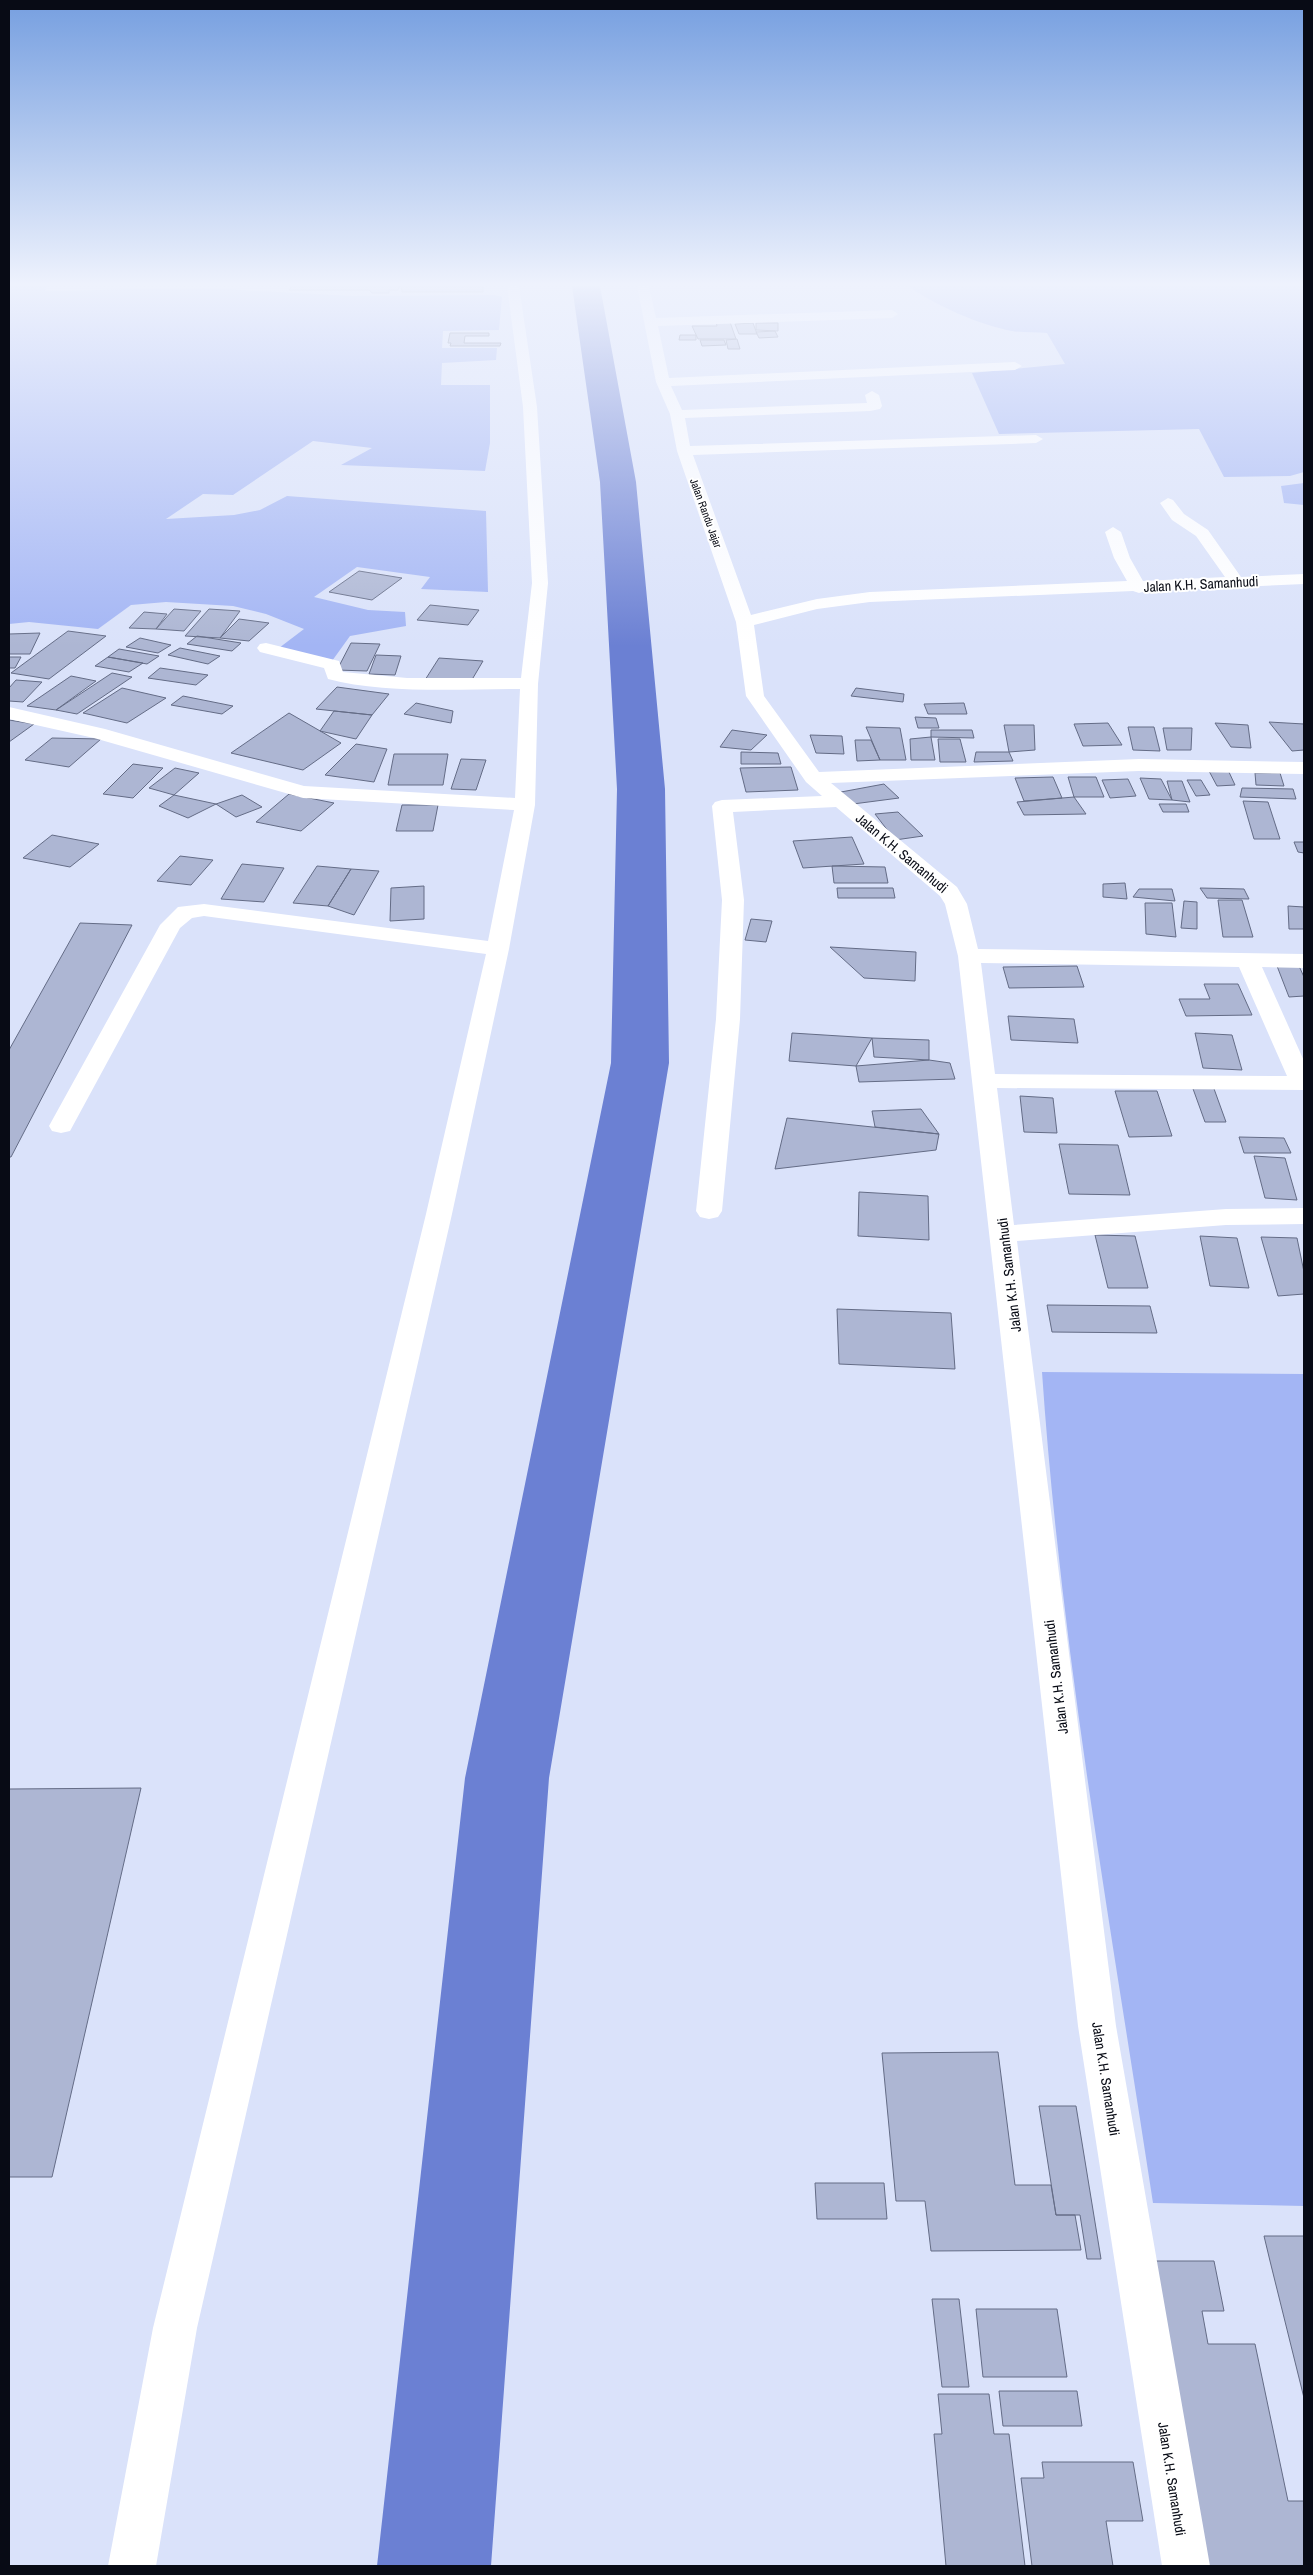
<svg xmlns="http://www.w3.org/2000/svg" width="1313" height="2575" viewBox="0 0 1313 2575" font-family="'Archivo Narrow',sans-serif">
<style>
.green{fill:#a3b5f4}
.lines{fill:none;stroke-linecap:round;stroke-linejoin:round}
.river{fill:#6b80d3;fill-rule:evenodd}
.building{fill:#adb6d3;stroke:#646c86}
.minor{fill:#fff;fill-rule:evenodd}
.labels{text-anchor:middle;stroke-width:4;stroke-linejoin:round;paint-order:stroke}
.far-street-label{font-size:11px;fill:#080b15;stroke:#fff}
.street-label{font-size:14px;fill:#080b15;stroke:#fff}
</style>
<rect width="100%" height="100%" fill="#dae2fa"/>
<path class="green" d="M 9,286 L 47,286 L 45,291 L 205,288 L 353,296 L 495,295 L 502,297 L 499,330 L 443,331 L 442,348 L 497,348 L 496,360 L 442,363 L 441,385 L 490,385 L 490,443 L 485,471 L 341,465 L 372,448 L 313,441 L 233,495 L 203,494 L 166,519 L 234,515 L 260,510 L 287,496 L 486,511 L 488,592 L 421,589 L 430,577 L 357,567 L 314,597 L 368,610 L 405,612 L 406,626 L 350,636 L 332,661 L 279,648 L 304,629 L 266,614 L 233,606 L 166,602 L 131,605 L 98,629 L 29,622 L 9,624 Z
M 908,286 L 1304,286 L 1304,472 L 1290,476 L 1224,477 L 1199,429 L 999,434 L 972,373 L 1065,364 L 1047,333 C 1035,332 1023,333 1012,331 C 979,325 935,305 908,286 Z
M 1304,483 L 1304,505 L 1284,503 L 1281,486 Z
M 1042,1372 L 1304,1374 L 1304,2206 L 1153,2203 C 1111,1927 1061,1651 1042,1372 Z"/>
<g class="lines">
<path class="river" d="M 572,286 L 600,286 L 636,482 L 665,789 L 669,1063 L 549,1778 L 491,2566 L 377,2566 L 465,1778 L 611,1063 L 617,789 L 600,482 Z"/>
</g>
<path class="building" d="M 292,286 L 400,286 L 398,290 L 389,290 L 389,293 L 372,293 L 369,290 L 289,290 Z
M 401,286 L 483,286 L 483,292 L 402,292 Z
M 716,322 L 730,322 L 736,339 L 698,339 L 692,326 L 717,326 Z
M 753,323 L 757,334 L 739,334 L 735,324 Z
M 756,323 L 778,323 L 778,331 L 756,330 Z
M 775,331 L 778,337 L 759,338 L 756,332 Z
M 450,333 L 489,333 L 489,336 L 465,336 L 464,343 L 501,343 L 500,346 L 450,346 L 451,343 L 448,343 Z
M 680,335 L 696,335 L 696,340 L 679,340 Z
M 737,339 L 740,349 L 728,349 L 726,340 Z
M 700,340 L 724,340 L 726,345 L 702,346 Z
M 359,571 L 402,578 L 372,600 L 329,592 Z
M 430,605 L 479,610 L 468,625 L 417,620 Z
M 174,609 L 201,611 L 184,631 L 156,629 Z
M 209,609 L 240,611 L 220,638 L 185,636 Z
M 144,612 L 167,614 L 156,629 L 129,628 Z
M 239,619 L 269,623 L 249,641 L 220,638 Z
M 68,631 L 106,636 L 49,679 L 11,673 Z
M 40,633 L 30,654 L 9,654 L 9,634 Z
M 197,636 L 241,643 L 232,651 L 187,644 Z
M 140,638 L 171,645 L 158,653 L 126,647 Z
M 351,643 L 380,644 L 367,671 L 337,670 Z
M 180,648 L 220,656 L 208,664 L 168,655 Z
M 119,649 L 159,656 L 147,664 L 108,657 Z
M 376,655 L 401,656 L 395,675 L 369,674 Z
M 9,657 L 21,657 L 15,668 L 9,668 Z
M 108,657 L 143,663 L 129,672 L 95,666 Z
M 439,658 L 483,661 L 470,683 L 425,680 Z
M 160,668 L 208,675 L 196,685 L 148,678 Z
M 112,673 L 132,677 L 77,714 L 56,710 Z
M 71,676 L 96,681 L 56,710 L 27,706 Z
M 16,680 L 42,682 L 23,702 L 9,701 L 9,688 Z
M 337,687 L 389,694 L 372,715 L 316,709 Z
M 122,688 L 166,698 L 127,723 L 83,713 Z
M 856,688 L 904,694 L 903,702 L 851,696 Z
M 183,696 L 233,706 L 222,714 L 171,705 Z
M 416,703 L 453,711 L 451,723 L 404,714 Z
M 964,703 L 967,714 L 928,714 L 924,704 Z
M 334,711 L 372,715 L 356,739 L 320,731 Z
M 289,713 L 341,743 L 303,770 L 231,753 Z
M 915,717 L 936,718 L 939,728 L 918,728 Z
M 9,720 L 34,724 L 9,742 Z
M 1269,722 L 1304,724 L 1304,750 L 1292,751 Z
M 1108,723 L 1122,745 L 1083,746 L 1074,724 Z
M 1215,723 L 1248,725 L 1251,748 L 1231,747 Z
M 1004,725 L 1034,725 L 1035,750 L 1009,752 Z
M 866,727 L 900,728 L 906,760 L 880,760 Z
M 1128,727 L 1154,727 L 1160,751 L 1133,750 Z
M 1163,728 L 1192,728 L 1191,750 L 1167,750 Z
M 732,730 L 767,735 L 751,750 L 720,747 Z
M 931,730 L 972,730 L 974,738 L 931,737 Z
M 810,735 L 842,736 L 844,754 L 816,753 Z
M 931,737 L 935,760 L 911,760 L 910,739 Z
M 52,738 L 101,739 L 69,767 L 25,760 Z
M 938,739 L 960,739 L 966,762 L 940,762 Z
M 855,740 L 871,740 L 880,760 L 857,761 Z
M 356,744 L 387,749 L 374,782 L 325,775 Z
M 741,752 L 778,753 L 781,764 L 741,764 Z
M 976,752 L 1009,752 L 1013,761 L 974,762 Z
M 394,754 L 448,754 L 443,785 L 388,785 Z
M 461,759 L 486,760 L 476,790 L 451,789 Z
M 133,764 L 163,768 L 133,798 L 103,794 Z
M 791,767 L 798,790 L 746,792 L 740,768 Z
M 175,768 L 199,773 L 174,795 L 149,788 Z
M 1228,770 L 1235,785 L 1217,786 L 1209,771 Z
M 1255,773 L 1280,773 L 1284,786 L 1256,785 Z
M 1053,777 L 1062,798 L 1024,801 L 1015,778 Z
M 1068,777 L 1096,777 L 1104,797 L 1074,797 Z
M 1140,778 L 1161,779 L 1172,800 L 1149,799 Z
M 1128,779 L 1136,796 L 1110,798 L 1102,780 Z
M 1187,780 L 1201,780 L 1210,795 L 1196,796 Z
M 1167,781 L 1182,781 L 1190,802 L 1172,800 Z
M 884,784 L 899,798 L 853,804 L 841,792 Z
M 1242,788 L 1293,789 L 1296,799 L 1240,797 Z
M 289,794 L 334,803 L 301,831 L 256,822 Z
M 174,795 L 216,804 L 188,818 L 159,806 Z
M 242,795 L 262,807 L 236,817 L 216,804 Z
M 1074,797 L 1086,814 L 1024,815 L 1017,802 Z
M 1243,801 L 1268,802 L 1280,839 L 1254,839 Z
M 1159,804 L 1186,804 L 1189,812 L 1163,812 Z
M 402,805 L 438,805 L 433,831 L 396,831 Z
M 898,812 L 923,836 L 895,840 L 875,814 Z
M 52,835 L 99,844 L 70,867 L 23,858 Z
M 852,837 L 864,864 L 803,868 L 793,841 Z
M 1294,842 L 1304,842 L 1304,853 L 1298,852 Z
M 180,856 L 213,860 L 191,885 L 157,881 Z
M 242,864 L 284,868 L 264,902 L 221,899 Z
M 317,866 L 351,869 L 328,906 L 293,903 Z
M 832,866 L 885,867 L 888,883 L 834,883 Z
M 351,869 L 379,871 L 354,915 L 328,906 Z
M 1125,883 L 1127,899 L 1103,897 L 1103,884 Z
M 424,886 L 424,919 L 390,921 L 391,888 Z
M 837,888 L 893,888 L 895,898 L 838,898 Z
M 1200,888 L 1244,889 L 1249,899 L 1207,898 Z
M 1139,889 L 1172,889 L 1175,901 L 1133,897 Z
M 1218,900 L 1242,900 L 1253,937 L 1223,937 Z
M 1184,901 L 1197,902 L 1197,929 L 1181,928 Z
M 1145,903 L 1172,903 L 1176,937 L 1146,934 Z
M 1288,906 L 1304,907 L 1304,929 L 1289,929 Z
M 751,919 L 772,921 L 766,942 L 745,940 Z
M 80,923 L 132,925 L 11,1157 L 9,1157 L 9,1050 Z
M 830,947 L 916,952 L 915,981 L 864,978 Z
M 1077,966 L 1084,987 L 1009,988 L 1003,967 Z
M 1277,966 L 1299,966 L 1304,977 L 1304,996 L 1289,997 Z
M 1204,984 L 1238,984 L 1252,1015 L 1186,1016 L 1179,999 L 1210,999 Z
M 1008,1016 L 1074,1019 L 1078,1043 L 1011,1040 Z
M 792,1033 L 872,1038 L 856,1066 L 789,1061 Z
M 1195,1033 L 1232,1035 L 1242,1070 L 1203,1068 Z
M 872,1038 L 929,1040 L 929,1060 L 874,1057 Z
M 929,1060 L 950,1063 L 955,1079 L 859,1082 L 856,1066 Z
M 1192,1086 L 1213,1086 L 1226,1122 L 1205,1122 Z
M 1115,1091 L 1157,1091 L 1172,1136 L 1129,1137 Z
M 1020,1096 L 1053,1098 L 1057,1133 L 1024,1132 Z
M 921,1109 L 939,1134 L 875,1127 L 872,1111 Z
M 787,1118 L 939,1134 L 936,1150 L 775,1169 Z
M 1239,1137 L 1284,1138 L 1291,1153 L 1244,1153 Z
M 1059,1144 L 1118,1145 L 1130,1195 L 1069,1194 Z
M 1254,1156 L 1285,1158 L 1297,1200 L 1265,1198 Z
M 859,1192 L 928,1196 L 929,1240 L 858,1236 Z
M 1095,1235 L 1135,1236 L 1148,1288 L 1108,1288 Z
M 1200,1236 L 1237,1238 L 1249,1288 L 1210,1286 Z
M 1261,1237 L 1297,1238 L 1304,1272 L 1304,1294 L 1278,1296 Z
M 1047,1305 L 1150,1306 L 1157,1333 L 1052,1332 Z
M 837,1309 L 951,1313 L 955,1369 L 839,1364 Z
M 141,1788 L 52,2177 L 9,2177 L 9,1789 Z
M 998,2052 L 1015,2185 L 1051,2185 L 1056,2215 L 1075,2215 L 1081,2250 L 931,2251 L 925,2201 L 896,2201 L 882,2053 Z
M 1039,2106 L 1076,2106 L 1101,2259 L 1087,2259 L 1080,2215 L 1056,2215 Z
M 815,2183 L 884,2183 L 887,2219 L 817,2219 Z
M 1264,2236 L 1304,2236 L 1304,2398 L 1270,2261 Z
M 1142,2261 L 1214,2261 L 1224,2311 L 1202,2311 L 1208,2344 L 1255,2344 L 1288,2501 L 1304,2501 L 1304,2566 L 1196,2566 Z
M 932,2299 L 959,2299 L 969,2387 L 942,2387 Z
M 976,2309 L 1057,2309 L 1067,2377 L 983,2377 Z
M 999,2391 L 1077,2391 L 1082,2426 L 1003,2426 Z
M 938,2394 L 989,2394 L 994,2434 L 1009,2434 L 1025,2566 L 946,2566 L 934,2434 L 942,2434 Z
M 1042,2462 L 1133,2462 L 1143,2521 L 1106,2521 L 1113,2566 L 1032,2566 L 1021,2478 L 1044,2478 Z"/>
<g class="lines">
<path class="minor" d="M 507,286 L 519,286 L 537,407 L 548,583 L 538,684 L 535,805 L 509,949 L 452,1214 L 197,2328 L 156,2566 L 108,2566 L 153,2328 L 426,1214 L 486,954 L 204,916 L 192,918 L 180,928 L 70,1131 L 61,1133 L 52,1131 L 49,1126 L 160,925 L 178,907 L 204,904 L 488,941 L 514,810 L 303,798 L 94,738 L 9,719 L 9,707 L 105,729 L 304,786 L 515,798 L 520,689 C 462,689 382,694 328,679 L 324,668 L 260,652 L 257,648 L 260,644 L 266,643 L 339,661 L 343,672 L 407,678 L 521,678 L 532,583 L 523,407 Z
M 637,286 L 649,286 L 656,318 L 892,310 L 898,314 L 892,318 L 658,326 L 669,378 L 1015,362 L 1022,366 L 1015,370 L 671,386 L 682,410 L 867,403 L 865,395 L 872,391 L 879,395 L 882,406 L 880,409 L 870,411 L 685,418 L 690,446 L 1036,435 L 1043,439 L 1036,443 L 693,455 L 751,615 L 817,599 L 870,592 L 1127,581 L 1114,558 L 1105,532 L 1113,527 L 1121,532 L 1130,558 L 1143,581 L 1225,577 L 1196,536 L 1172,520 L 1160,503 L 1168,498 L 1173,500 L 1184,514 L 1208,530 L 1241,577 L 1304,574 L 1304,584 L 1146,591 L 1139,593 L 1133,591 L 870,602 L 817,609 L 754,625 L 764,696 L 819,772 L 1139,759 L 1304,762 L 1304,774 L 1139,771 L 831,783 L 957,887 L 967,904 L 978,949 L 1304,954 L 1304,968 L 1262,967 L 1304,1061 L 1304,1090 L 997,1088 L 1014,1225 L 1226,1209 L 1304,1208 L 1304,1224 L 1226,1225 L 1017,1241 L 1116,2026 L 1210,2566 L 1162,2566 L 1078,2026 L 958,956 L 945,904 L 940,896 L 836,807 L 733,812 L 744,900 L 740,1019 L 722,1211 L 718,1217 L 709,1219 L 700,1217 L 696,1211 L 716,1019 L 722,900 L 712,806 L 715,802 L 722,800 L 822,796 L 806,782 L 746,696 L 736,622 L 677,451 L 670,414 L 656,382 ZM 981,963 L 1239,967 L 1287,1076 L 995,1074 Z"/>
</g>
<linearGradient id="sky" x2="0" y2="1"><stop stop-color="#769fe0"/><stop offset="0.44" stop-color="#eef2fd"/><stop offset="1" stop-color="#eef2fd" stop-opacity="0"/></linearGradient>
<rect width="1313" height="646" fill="url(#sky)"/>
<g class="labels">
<g class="far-street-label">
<text transform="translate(706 513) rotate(70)" y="4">Jalan Randu Jajar</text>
</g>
<g class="street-label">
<text transform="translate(1201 584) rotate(-3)" y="5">Jalan K.H. Samanhudi</text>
<text transform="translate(902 853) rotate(40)" y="5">Jalan K.H. Samanhudi</text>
<text transform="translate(1009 1275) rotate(-97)" y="5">Jalan K.H. Samanhudi</text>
<text transform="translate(1056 1677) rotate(-97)" y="5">Jalan K.H. Samanhudi</text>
<text transform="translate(1106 2079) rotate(81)" y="5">Jalan K.H. Samanhudi</text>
<text transform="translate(1172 2479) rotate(81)" y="5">Jalan K.H. Samanhudi</text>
</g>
</g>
<rect width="1313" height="2575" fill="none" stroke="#080b15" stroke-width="20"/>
</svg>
